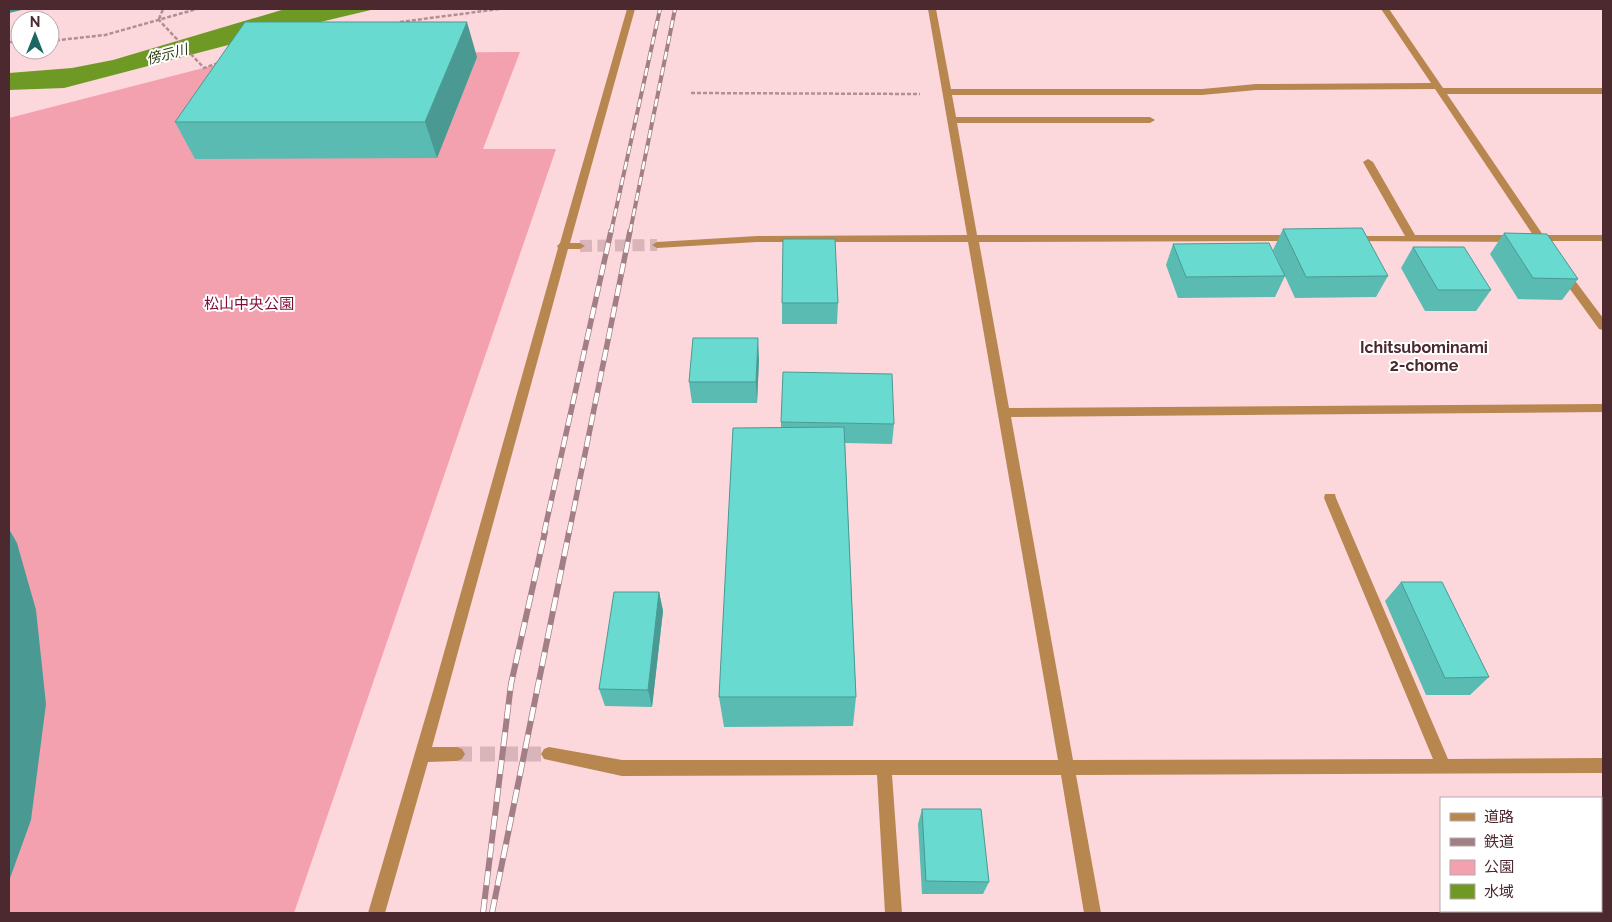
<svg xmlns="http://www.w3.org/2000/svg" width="1612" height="922" viewBox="0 0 1612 922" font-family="Raleway,'Noto Sans JP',sans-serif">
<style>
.green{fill:#f3a1af}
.water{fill:#6e9924}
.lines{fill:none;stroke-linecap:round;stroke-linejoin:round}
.minor-tunnel-far1{stroke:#d9b4b9;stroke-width:12;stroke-dasharray:12 5.5;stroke-linecap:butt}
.minor-tunnel{stroke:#d9b4b9;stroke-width:15;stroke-dasharray:15 8;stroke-linecap:butt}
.path{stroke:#b28e93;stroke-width:2.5;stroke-dasharray:4 2;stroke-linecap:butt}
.minor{fill:#b88750;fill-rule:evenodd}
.rail-far2-casing{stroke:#a27f84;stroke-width:4}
.rail-far1-casing{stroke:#a27f84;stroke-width:5.5}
.rail-casing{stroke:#a27f84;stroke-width:6}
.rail-far2{stroke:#fff;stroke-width:2.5;stroke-dasharray:8;stroke-linecap:butt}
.rail-far1{stroke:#fff;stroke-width:4;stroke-dasharray:11;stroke-linecap:butt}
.rail{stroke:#fff;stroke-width:4.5;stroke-dasharray:14;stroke-linecap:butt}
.wall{fill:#5abbb3}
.shaded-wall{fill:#4a9992}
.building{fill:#69dad0;stroke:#4a9992}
.labels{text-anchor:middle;stroke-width:4;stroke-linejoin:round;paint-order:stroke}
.far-water-label{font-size:14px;font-style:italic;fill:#283a0c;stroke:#fff}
.park-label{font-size:15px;fill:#7c0d34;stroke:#fff}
.neighbourhood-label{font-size:16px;font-weight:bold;fill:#4b292f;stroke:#fff}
</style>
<rect width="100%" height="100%" fill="#fcd7dc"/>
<path class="green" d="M 520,52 L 483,149 L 556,149 L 294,913 L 9,913 L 9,118 L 258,54 Z"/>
<path class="water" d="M 285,9 L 375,9 L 274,33 L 64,88 L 9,90 L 9,73 L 72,68 L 113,60 Z"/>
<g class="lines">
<path class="minor-tunnel-far1" d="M 580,246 L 657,245"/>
<path class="minor-tunnel" d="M 457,754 L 549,754"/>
<path class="path" d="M 158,19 L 204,68 L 218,63
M 159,19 L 163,9
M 400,22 L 499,9
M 50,41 L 105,35 L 197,9
M 9,42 L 20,42
M 691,93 L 920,94"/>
<path class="minor" d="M 627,9 L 635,9 L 570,243 L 580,243 L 585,246 L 580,249 L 568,249 L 432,747 L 457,747 L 462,749 L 465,754 L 462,759 L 457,761 L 428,762 L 385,913 L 368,913 L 434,688 L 558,248 L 557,246 L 560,243 Z
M 928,9 L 936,9 L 951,89 L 1202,89 L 1256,84 L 1431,83 L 1381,9 L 1389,9 L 1443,88 L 1603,88 L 1603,94 L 1447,94 L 1543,235 L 1603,235 L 1603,241 L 1548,241 L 1550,245 L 1545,248 L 1541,247 L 1537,242 L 1347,241 L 1346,239 L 1351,236 L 1405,236 L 1363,162 L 1368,159 L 1373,162 L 1415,235 L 1533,235 L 1435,89 L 1256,90 L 1202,95 L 952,95 L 956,117 L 1150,117 L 1155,120 L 1150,123 L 957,123 L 977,235 L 1296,235 L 1301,238 L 1296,241 L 979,242 L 1009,408 L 1603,404 L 1603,412 L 1011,417 L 1073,760 L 1433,759 L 1324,498 L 1325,494 L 1335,494 L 1336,498 L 1448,759 L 1603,758 L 1603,773 L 1076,775 L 1101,913 L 1084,913 L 1061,775 L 892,775 L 902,913 L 885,913 L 877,775 L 622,776 L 544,759 L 541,754 L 544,749 L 549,747 L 622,760 L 1058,760 L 968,242 L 757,242 L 657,248 L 652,245 L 657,242 L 757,236 L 967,235 Z
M 1563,269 L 1567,270 L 1603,318 L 1603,330 L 1599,329 L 1559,274 L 1559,270 Z"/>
<g class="rail-far2-casing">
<path id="rail-far2" d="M 611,232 L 660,9
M 630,232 L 675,9"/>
</g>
<g class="rail-far1-casing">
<path id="rail-far1" d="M 544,533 L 611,231
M 569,533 L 630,231"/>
</g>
<g class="rail-casing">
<path id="rail" d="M 483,913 L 511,684 L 545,532
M 492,913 L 569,532"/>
</g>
<use href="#rail-far2" class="rail-far2"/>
<use href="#rail-far1" class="rail-far1"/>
<use href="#rail" class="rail"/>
</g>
<path class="wall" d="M 477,57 L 437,158 L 195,159 L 175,122 Z
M 1283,229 L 1388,276 L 1376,297 L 1295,298 L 1273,250 Z
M 1504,233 L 1578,279 L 1562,300 L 1518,299 L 1490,254 Z
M 1173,244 L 1285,276 L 1275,297 L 1178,298 L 1166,265 Z
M 1413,247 L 1491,290 L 1476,311 L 1425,311 L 1401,268 Z
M 782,303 L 838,303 L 837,324 L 782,324 Z
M 759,359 L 757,403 L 692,403 L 689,382 Z
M 781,422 L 894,424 L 892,444 L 845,443 L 856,697 L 853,726 L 724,727 L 719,697 L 781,427 Z
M 1401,582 L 1489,677 L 1470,695 L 1426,695 L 1385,601 Z
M 659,592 L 663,611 L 652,707 L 605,706 L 599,689 Z
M 922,809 L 989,882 L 983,894 L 922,894 L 918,824 Z"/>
<path class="shaded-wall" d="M 9,9 L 26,9 L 9,13 Z
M 467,22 L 477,57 L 437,158 L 425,122 Z
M 758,338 L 759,359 L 757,403 L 756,382 Z
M 9,529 L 17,543 L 36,610 L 46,704 L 31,820 L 9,881 Z
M 659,592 L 663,611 L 652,707 L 648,690 Z"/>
<path class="building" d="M 245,22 L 467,22 L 425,122 L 175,122 Z
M 1362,228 L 1388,276 L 1306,277 L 1283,229 Z
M 1504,233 L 1547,234 L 1578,279 L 1533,278 Z
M 783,239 L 835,239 L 838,303 L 782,303 Z
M 1269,243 L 1285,276 L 1186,277 L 1173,244 Z
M 1413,247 L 1464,247 L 1491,290 L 1438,290 Z
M 693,338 L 758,338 L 756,382 L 689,382 Z
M 783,372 L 892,374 L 894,424 L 781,422 Z
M 844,427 L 856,697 L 719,697 L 733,428 Z
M 1401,582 L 1442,582 L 1489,677 L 1445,678 Z
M 614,592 L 659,592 L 648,690 L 599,689 Z
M 922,809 L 981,809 L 989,882 L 926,881 Z"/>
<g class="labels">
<g class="far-water-label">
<text transform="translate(167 54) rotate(-15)" y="5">傍示川</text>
</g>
<g class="park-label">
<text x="249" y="309">松山中央公園</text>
</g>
<g class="neighbourhood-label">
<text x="1424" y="353">Ichitsubominami<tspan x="1424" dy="18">2-chome</tspan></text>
</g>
</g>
<rect width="1612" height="922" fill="none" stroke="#4b292f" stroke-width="20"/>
<rect x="1440" y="797" width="162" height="115" fill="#ffffff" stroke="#b7a9ac"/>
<rect x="1450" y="813" width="25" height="8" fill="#b88750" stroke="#b7a9ac"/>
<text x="1484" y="822" font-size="15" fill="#4b292f">道路</text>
<rect x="1450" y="838" width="25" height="8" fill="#a27f84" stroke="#b7a9ac"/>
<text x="1484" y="847" font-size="15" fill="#4b292f">鉄道</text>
<rect x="1450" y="860" width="25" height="15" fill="#f3a1af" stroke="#b7a9ac"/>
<text x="1484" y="872" font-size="15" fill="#4b292f">公園</text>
<rect x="1450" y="884" width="25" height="15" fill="#6e9924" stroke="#b7a9ac"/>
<text x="1484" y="897" font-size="15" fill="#4b292f">水域</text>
<g transform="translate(35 35)"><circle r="24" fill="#ffffff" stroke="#b7a9ac"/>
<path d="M0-4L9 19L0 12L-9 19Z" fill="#1c6762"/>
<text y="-8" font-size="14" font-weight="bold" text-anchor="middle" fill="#4b292f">N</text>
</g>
</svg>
